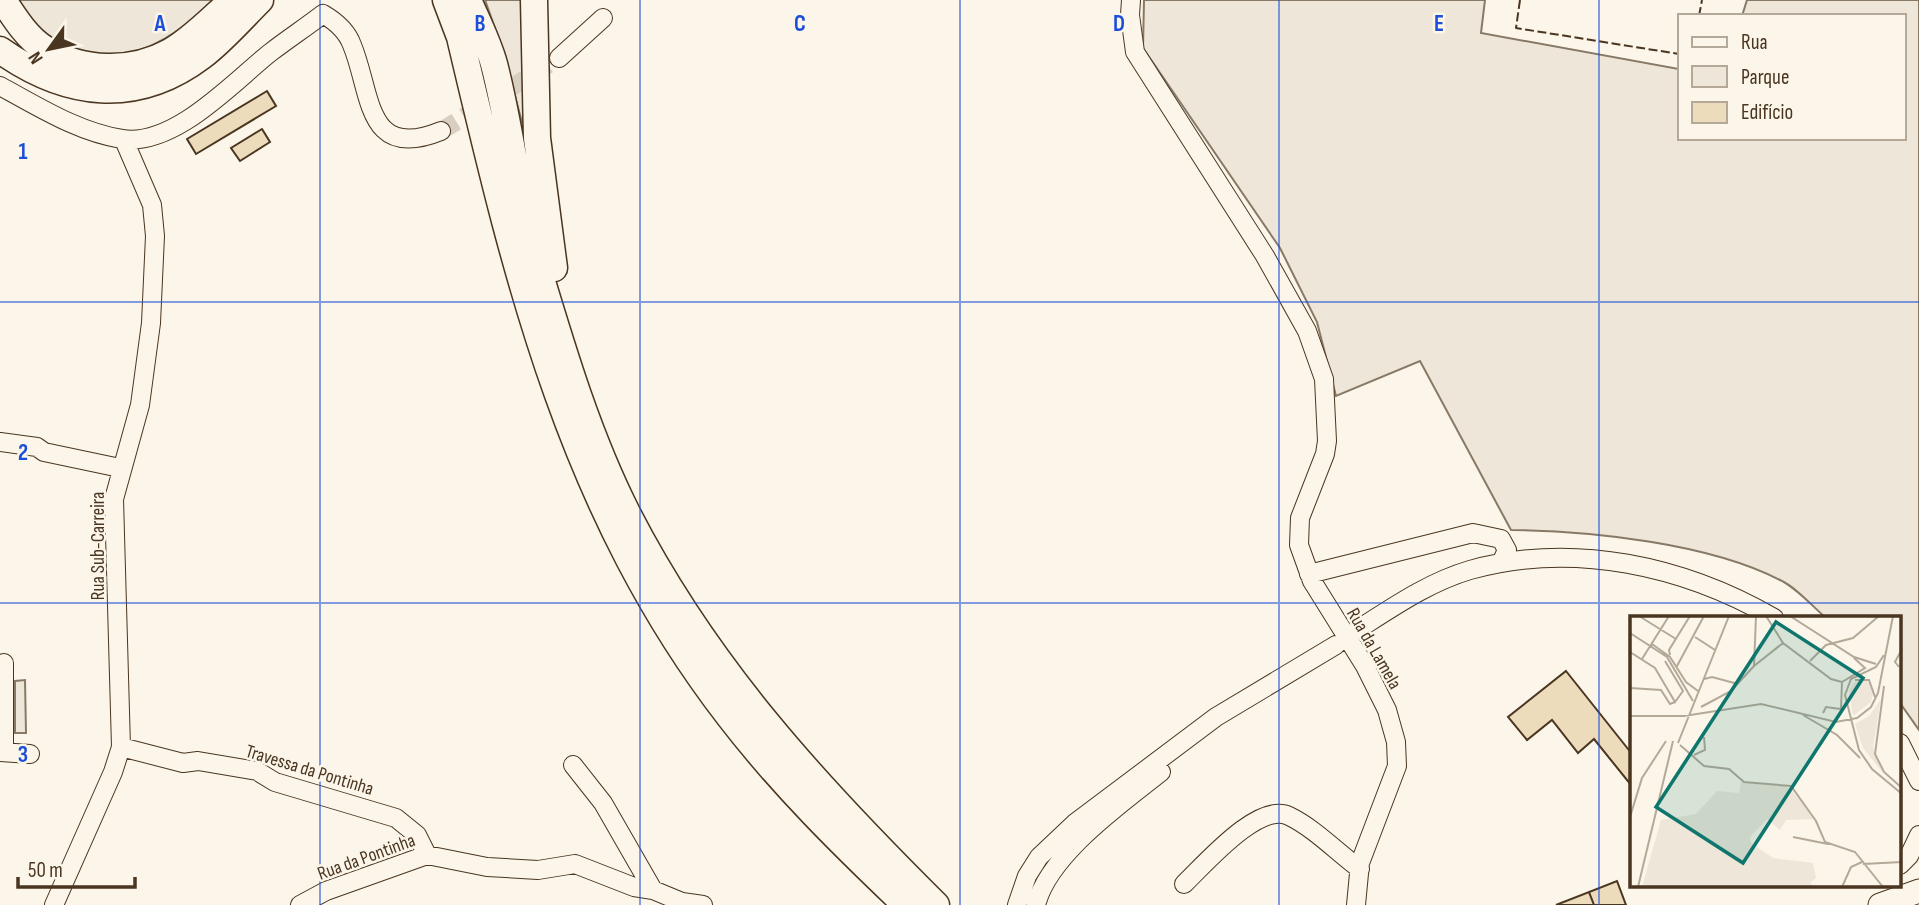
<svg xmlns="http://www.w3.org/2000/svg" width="1919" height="905" viewBox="0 0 1919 905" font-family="'Sofia Sans Condensed',sans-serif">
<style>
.green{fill:#ede6d9;stroke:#887966;stroke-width:2}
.parking{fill:#ede7d9;stroke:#887966;stroke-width:2}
.building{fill:#ecdcbc;stroke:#4a3520;stroke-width:2}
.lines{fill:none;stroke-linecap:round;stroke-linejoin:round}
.minor-tunnel{stroke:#d8cfc1;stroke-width:18;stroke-dasharray:18 9;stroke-linecap:butt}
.minor-casing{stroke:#4a3520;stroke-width:20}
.major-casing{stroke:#4a3520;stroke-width:25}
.highway-casing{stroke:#4a3520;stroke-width:29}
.minor{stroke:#fbf6e9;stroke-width:18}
.major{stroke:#fbf6e9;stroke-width:23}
.highway{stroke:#fbf6e9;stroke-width:26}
.fence{stroke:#4a3520;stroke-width:2;stroke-dasharray:9 3.5;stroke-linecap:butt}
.grid{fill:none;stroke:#1d4ed8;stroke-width:2;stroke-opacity:0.55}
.labels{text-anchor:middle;stroke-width:5;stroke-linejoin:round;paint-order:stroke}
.street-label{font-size:19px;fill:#4a3520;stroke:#fbf6e9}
.inset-road{fill:none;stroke:#b4a999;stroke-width:2}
.view{fill:#0f766e;fill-opacity:0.15;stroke:#0f766e;stroke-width:3.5}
.inset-edge{fill:none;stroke:#4a3520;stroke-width:3.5}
.grid-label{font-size:23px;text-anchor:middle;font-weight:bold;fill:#1d4ed8;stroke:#fbf6e9;stroke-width:5;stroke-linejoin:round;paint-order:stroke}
</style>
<rect width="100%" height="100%" fill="#fbf6e9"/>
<path class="green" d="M 14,0 L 214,0 C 167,46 109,79 46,37 C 34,29 24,12 14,0 Z
M 485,0 L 523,0 L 526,137 L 502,48 Z
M 1144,0 L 1485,0 L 1481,33 L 1679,69 L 1679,138 L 1903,138 L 1903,16 L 1742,16 L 1747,0 L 1919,0 L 1919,730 L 1900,703 L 1900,618 L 1826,618 C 1812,606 1797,588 1780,580 C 1708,543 1591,531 1511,530 L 1420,361 L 1336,396 L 1317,322 L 1280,248 L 1143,48 Z"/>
<path class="parking" d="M 25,680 L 26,733 L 15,733 L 15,681 Z"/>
<path class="building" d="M 267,91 L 276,106 L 196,154 L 187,139 Z
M 262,129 L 270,142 L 240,161 L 231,148 Z
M 1566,671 L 1632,754 L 1631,785 L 1594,739 L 1578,753 L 1552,720 L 1527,740 L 1508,717 Z
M 1617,881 L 1626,905 L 1594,905 L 1589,892 Z
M 1589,892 L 1594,905 L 1556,905 Z"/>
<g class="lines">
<path class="minor-tunnel" d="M 441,131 L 559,58"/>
<g class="minor-casing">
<path id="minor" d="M 1131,0 L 1130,15 L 1135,52 L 1265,256 L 1307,331 L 1324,379 L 1327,441 L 1325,454 L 1300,518 L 1299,545 L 1312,581 L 1365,666 L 1387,710 L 1396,742 L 1397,766 L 1360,863 L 1356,905
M 559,58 L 603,18
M 0,86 C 39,107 78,132 122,139 C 175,147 234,81 271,52 C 288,39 306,27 323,14 C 335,21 347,31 352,45 C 372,93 365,162 441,131
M 0,442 L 37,447 L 44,452 L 120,468
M 1309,574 L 1473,533 L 1501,539 L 1507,550 L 1501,563
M 1357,630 C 1393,607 1429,582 1470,570 C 1573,541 1684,566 1774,618
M 4,663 L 4,752
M 1900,743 L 1919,781
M 121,747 L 183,763 L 198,761 L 257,771 L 275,782 L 396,818 L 417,835 L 427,855
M 0,752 L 30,754
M 573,765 L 603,803 L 653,890
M 1900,865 L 1909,856 L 1919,835
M 1184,884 C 1205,864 1259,801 1289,816 C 1314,828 1337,852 1360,869
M 54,905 L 113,772 L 121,747 L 114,499 L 140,405 L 151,323 L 155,236 L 152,205 L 124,140
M 300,905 L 326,891 L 427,855 L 487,867 L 538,870 L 575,864 L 634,887 L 653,890 L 682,902 L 703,905
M 1017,905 L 1027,876 L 1039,857 L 1075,823 L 1216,717 L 1336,645
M 1036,905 C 1049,854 1121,804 1161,772"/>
</g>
<g class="major-casing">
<path id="major" d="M 1880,905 L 1919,891"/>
</g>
<g class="highway-casing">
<path id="highway" d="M 3,0 C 14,17 27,38 45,49 C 83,72 132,73 170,52 C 193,39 213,17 233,0
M 446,0 L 460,37 C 518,283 571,511 729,716 C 782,785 843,845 906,905
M 468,0 C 477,21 488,42 494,64 C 512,133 518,206 540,275 C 564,355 589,438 627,513 C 706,667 815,785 936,905
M 534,0 L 537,138 L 554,268
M 0,50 C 66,97 136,106 202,56 C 223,40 242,18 260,0"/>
</g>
<use href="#minor" class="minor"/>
<use href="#major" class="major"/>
<use href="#highway" class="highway"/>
<path class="fence" d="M 1520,0 L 1516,28 L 1679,54
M 1699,16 L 1702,0"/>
</g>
<path class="grid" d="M 320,0 L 320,905M 640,0 L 640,905M 960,0 L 960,905M 1279,0 L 1279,905M 1599,0 L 1599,905M 0,302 L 1919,302M 0,603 L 1919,603"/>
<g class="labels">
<g class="street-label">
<text transform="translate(97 546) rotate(-90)" y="7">Rua Sub-Carreira</text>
<text transform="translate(1375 648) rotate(60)" y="7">Rua da Lamela</text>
<text transform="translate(310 769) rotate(17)" y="7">Travessa da Pontinha</text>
<text transform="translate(366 856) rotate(-20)" y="7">Rua da Pontinha</text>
</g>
</g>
<g transform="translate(1630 616)">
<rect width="271" height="271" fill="#fbf6e9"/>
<path d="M 237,65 L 244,73 L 241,86 L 223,100 L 219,75 L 224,66 ZM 251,83 L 243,131 L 253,157 L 233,132 L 225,108 L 239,100 ZM 111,166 L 157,170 L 170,184 L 183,203 L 156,204 L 150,214 L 137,203 L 120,221 L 121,227 L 143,242 L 183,247 L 186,262 L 180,267 L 185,271 L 12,271 L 31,204 L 66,198 L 87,175 L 109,177 Z" fill="#ede6d9"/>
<path class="inset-road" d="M 9,0 L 46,23M 136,0 L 153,27 L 201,63 L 212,66M 160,0 L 224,41 L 246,48M 0,17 L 37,41 L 63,85M 65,21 L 85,34M 22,28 L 40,41 L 56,66 L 68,75M 0,36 L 25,52 L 45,86 L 53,75 L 35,45M 40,39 L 39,34 L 60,0M 254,39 L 246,51 L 221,63 L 215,79 L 229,134 L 242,153 L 272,178M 12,43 L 39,0M 180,45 L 196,29 L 223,22 L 249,0M 47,50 L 74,0M 124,50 L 153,27M 269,51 L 265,46 L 272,33M 74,63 L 82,61 L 108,68M 225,64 L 239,64 L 245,81M 212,66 L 235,52 L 224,42M 254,70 L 245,138 L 254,156 L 272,172M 0,72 L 31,74 L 40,88 L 45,86M 71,91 L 101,75 L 124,50 L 126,0M 193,97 L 196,91 L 211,93 L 212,66M 173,99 L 207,119 L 230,142M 0,100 L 54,100 L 131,88 L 206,106 L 227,102 L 241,91 L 248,77 L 263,0M 48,127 L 99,0M 50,129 L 74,150 L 99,153 L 114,166 L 161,170 L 186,205 L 195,226 L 225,236 L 253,271M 64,139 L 75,134 L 74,121M 0,201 L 12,162 L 36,125M 163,221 L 198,228M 233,248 L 272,246M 8,271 L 43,125M 212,271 L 221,251 L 232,246"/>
<path class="view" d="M 146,6 L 233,62 L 113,247 L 26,191 Z"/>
<rect width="271" height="271" class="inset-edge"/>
</g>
<g class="grid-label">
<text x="160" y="31">A</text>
<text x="480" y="31">B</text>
<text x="800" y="31">C</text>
<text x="1119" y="31">D</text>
<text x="1439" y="31">E</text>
<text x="23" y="159">1</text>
<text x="23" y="460">2</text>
<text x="23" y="762">3</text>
</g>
<rect x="1678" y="14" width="228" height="126" fill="#fbf6e9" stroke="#b4a999" stroke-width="2"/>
<rect x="1692" y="37" width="35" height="10" fill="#fbf6e9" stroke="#b4a999" stroke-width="2"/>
<text x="1741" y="49" font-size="21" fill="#4a3520">Rua</text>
<rect x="1692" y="66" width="35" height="21" fill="#ede6d9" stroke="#b4a999" stroke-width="2"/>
<text x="1741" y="84" font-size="21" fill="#4a3520">Parque</text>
<rect x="1692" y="102" width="35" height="21" fill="#ecdcbc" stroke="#b4a999" stroke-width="2"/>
<text x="1741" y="119" font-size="21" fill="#4a3520">Edifício</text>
<g transform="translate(49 49) rotate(237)" stroke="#fbf6e9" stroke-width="5" paint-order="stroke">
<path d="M0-5L12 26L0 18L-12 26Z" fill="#4a3520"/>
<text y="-10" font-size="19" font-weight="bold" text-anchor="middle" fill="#4a3520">N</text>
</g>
<path d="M18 877v10h117v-10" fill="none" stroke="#4a3520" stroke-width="3.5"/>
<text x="28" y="877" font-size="21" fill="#4a3520" stroke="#fbf6e9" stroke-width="5" paint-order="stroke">50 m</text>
</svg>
